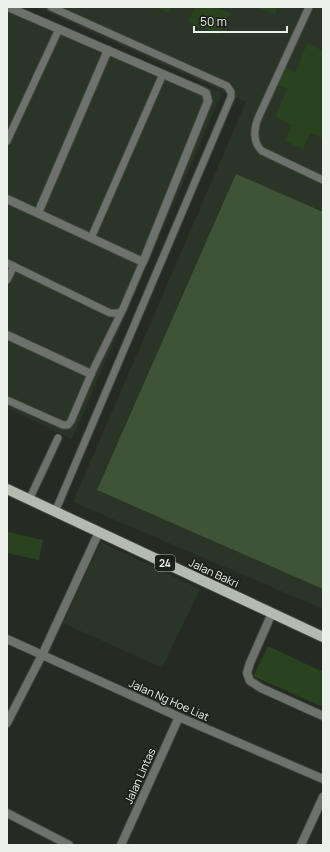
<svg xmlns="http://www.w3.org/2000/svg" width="330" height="852" viewBox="0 0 330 852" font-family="Manrope,sans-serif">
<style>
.built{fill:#2b3527}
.green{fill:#3f5436}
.building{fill:#29431f}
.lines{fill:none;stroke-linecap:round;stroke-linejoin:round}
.service-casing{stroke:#41473e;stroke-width:9}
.minor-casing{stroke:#41473e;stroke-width:10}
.primary-casing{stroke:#41473e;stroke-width:12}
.service{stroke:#6e726d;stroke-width:7}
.minor{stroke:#6e726d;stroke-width:8}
.primary{stroke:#b4bbb1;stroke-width:10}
.labels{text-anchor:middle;stroke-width:3.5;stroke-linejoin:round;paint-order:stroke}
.shield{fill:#1b2119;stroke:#adb2ab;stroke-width:1}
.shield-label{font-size:10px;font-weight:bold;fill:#ecf0ea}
.street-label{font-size:11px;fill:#ecf0ea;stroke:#1b2119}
</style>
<rect width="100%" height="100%" fill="#252b22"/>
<path class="built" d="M 7,7 L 13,7 L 222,93 L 72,439 L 7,408 Z
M 36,7 L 323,7 L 323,609 L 73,502 L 246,102 Z
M 101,542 L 200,589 L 162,668 L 63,623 Z"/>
<path class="green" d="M 236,174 L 323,212 L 323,589 L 97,490 Z"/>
<path class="building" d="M 155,7 L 171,7 L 169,13 Z
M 195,7 L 217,7 L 230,13 L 219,35 L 188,22 Z
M 256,7 L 277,7 L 275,14 Z
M 307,43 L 323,51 L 323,138 L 310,133 L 303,149 L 285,141 L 292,125 L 275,117 L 287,89 L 277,85 L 285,67 L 296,72 Z
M 8,532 L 43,540 L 39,560 L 7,553 Z
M 268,646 L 323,672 L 323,707 L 253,676 Z"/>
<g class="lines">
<g class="service-casing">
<path id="service" d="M 51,7 L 227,86 L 231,92 L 231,97 L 55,512
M 309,7 L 259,116 C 254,127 252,142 262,151 L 323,180
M 7,141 L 59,29
M 91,238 L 163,74
M 7,263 L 110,313 L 118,313 L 122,311 L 143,262
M 7,280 L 14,266
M 7,400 L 63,425 L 68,425 L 71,421 L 92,372 L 122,311
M 29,500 L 58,438"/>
</g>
<g class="minor-casing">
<path id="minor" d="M 7,199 L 143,262 L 208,101 L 206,93 L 202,91 L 8,7
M 38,213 L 108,50
M 7,335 L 91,374
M 272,613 L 250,663 L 247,673 L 250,681 L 261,688 L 323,716
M 7,639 L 179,717 L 323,779
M 7,723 L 44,651 L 99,532
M 7,813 L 69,845
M 121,845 L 179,717
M 301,845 L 323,797"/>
</g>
<g class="primary-casing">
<path id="primary" d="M 7,489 L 323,637"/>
</g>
<use href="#service" class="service"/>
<use href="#minor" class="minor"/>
<use href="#primary" class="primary"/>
</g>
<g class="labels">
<rect class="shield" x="155" y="555" width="20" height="16" rx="3"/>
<g class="shield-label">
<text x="165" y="567">24</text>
</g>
<g class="street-label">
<text transform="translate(214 573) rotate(25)" y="4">Jalan Bakri</text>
<text transform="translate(169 700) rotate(24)" y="4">Jalan Ng Hoe Liat</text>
<text transform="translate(140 776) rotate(-66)" y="4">Jalan Lintas</text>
</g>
</g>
<rect width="330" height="852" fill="none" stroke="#ecf0ea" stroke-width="16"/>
<path d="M194 26v6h93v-6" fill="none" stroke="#ecf0ea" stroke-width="2"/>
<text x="200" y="26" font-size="12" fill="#ecf0ea" stroke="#1b2119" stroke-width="3" paint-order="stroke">50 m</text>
</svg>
